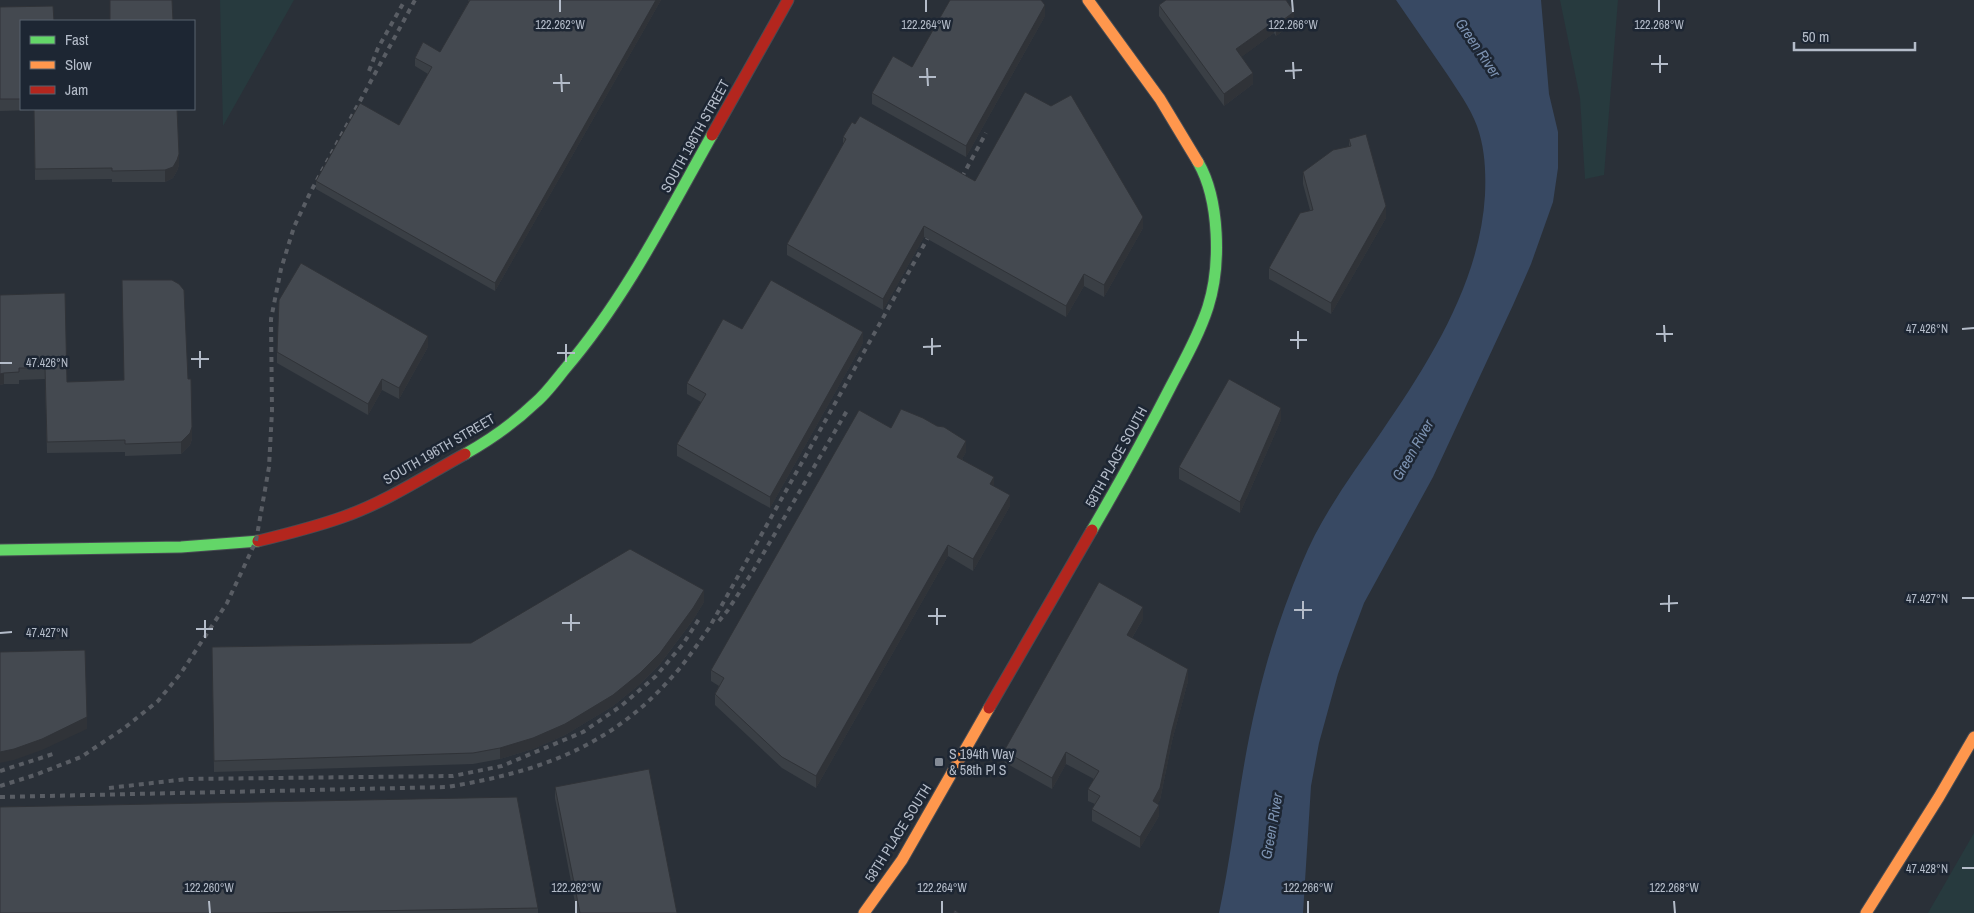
<svg xmlns="http://www.w3.org/2000/svg" width="1974" height="913" viewBox="0 0 1974 913" font-family="'Archivo Narrow',sans-serif">
<style>
.green{fill:#273a3e}
.water{fill:#384963}
.lines{fill:none;stroke-linecap:round;stroke-linejoin:round}
.fast-casing{stroke:#484c53;stroke-width:13}
.slow-casing{stroke:#484c53;stroke-width:13}
.jam-casing{stroke:#484c53;stroke-width:13}
.fast{stroke:#63d668;stroke-width:11}
.slow{stroke:#ff974d;stroke-width:11}
.jam{stroke:#b3261e;stroke-width:11}
.rail{stroke:#595d64;stroke-width:4;stroke-dasharray:5 5;stroke-linecap:butt}
.wall{fill:#3a3f45}
.shaded-wall{fill:#303338}
.building{fill:#444950;stroke:#303338}
.ticks{fill:none;stroke:#b4bcc9;stroke-width:2}
.poi-dot{fill:#848b96;stroke:#1d2633;stroke-width:2}
.labels{text-anchor:middle;stroke-width:5;stroke-linejoin:round;paint-order:stroke}
.street-label{font-size:14px;fill:#b4bcc9;stroke:#1d2633}
.poi-label{font-size:14px;fill:#b4bcc9;stroke:#1d2633;text-anchor:start}
.water-label{font-size:15px;font-style:italic;fill:#7c92b1;stroke:#1d2633}
.ticks-label{font-size:12px;text-anchor:middle;fill:#b4bcc9;stroke:#1d2633;stroke-width:5;stroke-linejoin:round;paint-order:stroke}
</style>
<rect width="100%" height="100%" fill="#2a3038"/>
<path class="green" d="M 220,0 L 294,0 L 223,126 Z
M 1560,0 L 1618,0 L 1604,175 L 1585,179 L 1580,98 Z
M 1974,833 L 1974,913 L 1928,913 Z"/>
<path class="water" d="M 1396,0 L 1541,0 L 1549,94 L 1558,132 L 1558,168 L 1553,202 L 1531,264 L 1513,305 L 1433,477 L 1364,603 L 1352,635 L 1338,674 L 1319,743 L 1311,786 L 1303,913 L 1219,913 C 1234,843 1240,771 1257,701 C 1268,654 1283,608 1302,563 C 1321,516 1353,473 1382,431 C 1430,361 1480,282 1485,195 C 1486,172 1485,148 1477,126 C 1470,107 1458,91 1447,74 C 1430,49 1413,25 1396,0 Z"/>
<g class="lines">
<g class="fast-casing">
<path id="fast" d="M 465,454 C 490,440 514,423 535,403 C 546,394 556,380 565,369 C 625,299 667,215 712,135
M 1092,530 C 1120,482 1146,435 1171,386 C 1184,361 1199,335 1208,307 C 1221,266 1220,200 1198,162
M 0,550 L 181,547 L 258,541"/>
</g>
<g class="slow-casing">
<path id="slow" d="M 1088,0 L 1160,99 L 1198,162
M 864,913 L 902,860 L 989,708
M 1866,913 L 1939,797 L 1974,737"/>
</g>
<g class="jam-casing">
<path id="jam" d="M 712,135 L 788,0
M 258,541 C 287,534 315,527 343,517 C 386,502 425,476 465,454
M 989,708 L 1092,530"/>
</g>
<use href="#fast" class="fast"/>
<use href="#slow" class="slow"/>
<use href="#jam" class="jam"/>
<path class="rail" d="M 369,71 L 378,48 L 405,0
M 957,186 L 986,133
M 719,621 L 728,610 L 753,571 L 848,409
M 0,771 L 53,754
M 0,786 L 35,775 L 81,757 L 123,729 L 158,701 L 181,673 L 227,603 L 256,541 L 269,467 L 272,411 L 271,319 L 281,269 L 294,227 L 310,193 L 415,0
M 109,788 L 187,779 L 453,776 L 502,766 L 583,732 L 621,706 L 656,676 L 683,644 L 701,616
M 0,797 L 447,787 C 538,772 609,748 672,677 C 686,662 697,645 709,628 L 934,227"/>
</g>
<path class="wall" d="M 468,0 L 661,0 L 495,291 L 316,189 L 316,181 L 399,125 L 428,74 L 415,66 L 415,58 L 440,52 L 469,1 Z
M 1159,5 L 1294,23 L 1276,36 L 1274,33 L 1241,57 L 1253,84 L 1224,106 L 1159,16 Z
M 0,7 L 21,21 L 21,109 L 177,109 L 179,165 L 177,171 L 173,178 L 165,182 L 112,182 L 112,179 L 35,180 L 34,110 L 0,111 Z
M 1045,16 L 966,157 L 872,104 L 872,93 L 912,67 Z
M 843,137 L 975,181 L 1143,228 L 1104,297 L 1084,286 L 1066,317 L 924,237 L 883,310 L 787,255 L 787,244 L 843,145 Z
M 1349,139 L 1386,218 L 1331,314 L 1269,279 L 1269,268 L 1310,210 L 1303,184 L 1303,172 L 1349,146 Z
M 0,295 L 67,382 L 188,379 L 192,439 L 190,445 L 181,454 L 125,456 L 125,452 L 47,453 L 45,379 L 19,380 L 19,384 L 4,384 L 0,385 Z
M 742,329 L 863,343 L 770,508 L 677,456 L 677,444 L 701,402 L 687,394 L 687,383 Z
M 428,347 L 399,399 L 382,390 L 368,415 L 277,363 L 277,352 Z
M 1281,420 L 1240,513 L 1179,479 L 1179,467 Z
M 937,426 L 966,452 L 962,459 L 994,486 L 1010,506 L 973,571 L 948,556 L 816,788 L 782,768 L 715,705 L 715,694 L 719,686 L 711,681 L 711,670 L 891,428 Z
M 704,602 L 693,620 L 660,664 L 640,684 L 613,706 L 565,735 L 533,749 L 500,759 L 473,764 L 214,772 L 212,647 L 471,643 Z
M 1143,619 L 1132,638 L 1188,681 L 1172,741 L 1160,800 L 1157,804 L 1159,816 L 1140,848 L 1092,821 L 1092,809 L 1095,804 L 1088,801 L 1088,789 L 1094,779 L 1066,764 L 1052,789 L 1004,762 L 1004,751 Z
M 555,787 L 677,913 L 577,913 L 555,798 Z
M 538,908 L 538,913 L 0,913 Z"/>
<path class="shaded-wall" d="M 656,0 L 661,0 L 495,291 L 495,283 Z
M 1045,5 L 1045,16 L 966,157 L 966,146 Z
M 1294,12 L 1294,23 L 1276,36 L 1276,25 Z
M 1274,22 L 1274,33 L 1236,61 L 1236,49 Z
M 1253,73 L 1253,84 L 1224,106 L 1224,94 Z
M 179,154 L 179,165 L 177,171 L 173,178 L 165,182 L 165,170 Z
M 1386,206 L 1386,218 L 1331,314 L 1331,303 Z
M 1143,217 L 1143,228 L 1104,297 L 1104,285 Z
M 924,226 L 924,237 L 883,310 L 883,299 Z
M 1084,274 L 1084,286 L 1066,317 L 1066,306 Z
M 863,332 L 863,343 L 770,508 L 770,497 Z
M 428,336 L 428,347 L 399,399 L 399,388 Z
M 4,373 L 4,384 L 0,385 L 0,374 Z
M 382,379 L 382,390 L 368,415 L 368,404 Z
M 1281,408 L 1281,420 L 1240,513 L 1240,502 Z
M 192,427 L 192,439 L 190,445 L 181,454 L 181,442 Z
M 966,441 L 966,452 L 957,468 L 957,457 Z
M 994,477 L 994,488 L 990,484 Z
M 1010,495 L 1010,506 L 973,571 L 973,559 Z
M 948,545 L 948,556 L 816,788 L 816,776 Z
M 704,590 L 704,602 L 693,620 L 660,664 L 640,684 L 613,706 L 565,735 L 533,749 L 500,759 L 500,748 Z
M 1143,607 L 1143,619 L 1127,646 L 1127,635 Z
M 1188,669 L 1188,681 L 1172,741 L 1160,800 L 1153,812 L 1153,801 Z
M 87,717 L 87,729 L 42,750 L 14,760 L 0,763 L 0,752 Z
M 1066,752 L 1066,764 L 1052,789 L 1052,778 Z
M 1159,805 L 1159,816 L 1140,848 L 1140,837 Z"/>
<path class="building" d="M 110,0 L 172,0 L 173,21 L 110,21 Z
M 470,0 L 656,0 L 495,283 L 316,181 L 360,103 L 399,125 L 432,67 L 415,58 L 423,42 L 440,52 Z
M 950,0 L 1041,0 L 1045,5 L 966,146 L 872,93 L 893,56 L 912,67 Z
M 1166,0 L 1286,0 L 1294,12 L 1276,25 L 1274,22 L 1236,49 L 1253,73 L 1224,94 L 1159,5 Z
M 53,6 L 54,21 L 21,21 L 21,99 L 0,99 L 0,7 Z
M 1025,92 L 1051,106 L 1071,95 L 1143,217 L 1104,285 L 1084,274 L 1066,306 L 924,226 L 883,299 L 787,244 L 846,139 L 843,137 L 852,122 L 855,124 L 860,116 L 975,181 Z
M 34,109 L 177,109 L 179,154 L 177,160 L 173,167 L 165,170 L 112,171 L 112,168 L 35,169 Z
M 1366,134 L 1386,206 L 1331,303 L 1269,268 L 1300,213 L 1313,210 L 1303,172 L 1333,150 L 1351,146 L 1349,139 Z
M 301,263 L 428,336 L 399,388 L 382,379 L 368,404 L 277,352 L 279,300 Z
M 122,280 L 172,280 L 179,284 L 184,290 L 188,379 L 191,379 L 192,427 L 190,433 L 181,442 L 125,444 L 125,440 L 47,442 L 45,368 L 19,368 L 19,372 L 4,373 L 0,374 L 0,295 L 65,293 L 67,382 L 124,380 Z
M 771,280 L 863,332 L 770,497 L 677,444 L 706,394 L 687,383 L 723,319 L 742,329 Z
M 1229,379 L 1281,408 L 1240,502 L 1179,467 Z
M 901,409 L 923,418 L 937,426 L 944,427 L 966,441 L 957,457 L 994,477 L 990,484 L 1010,495 L 973,559 L 948,545 L 816,776 L 782,757 L 715,694 L 724,678 L 711,670 L 859,410 L 891,428 Z
M 630,549 L 704,590 L 693,608 L 660,653 L 640,673 L 613,695 L 565,724 L 533,738 L 500,748 L 473,753 L 214,761 L 212,647 L 471,643 Z
M 1099,582 L 1143,607 L 1127,635 L 1188,669 L 1172,730 L 1160,788 L 1153,801 L 1159,805 L 1140,837 L 1092,809 L 1100,796 L 1088,789 L 1099,771 L 1066,752 L 1052,778 L 1004,751 Z
M 85,650 L 87,717 L 42,739 L 14,749 L 0,752 L 0,652 Z
M 649,769 L 677,913 L 580,913 L 555,787 Z
M 517,797 L 538,908 L 256,913 L 0,913 L 0,807 Z
M 955,910 L 959,913 L 953,913 Z"/>
<path class="ticks" d="M 560,0 L 560,12M 926,0 L 926,12M 1292,0 L 1293,12M 1659,0 L 1659,12M 1660,55 L 1660,73M 1293,62 L 1294,79M 1651,64 L 1668,64M 927,68 L 928,86M 1285,71 L 1302,70M 561,74 L 562,92M 919,77 L 936,77M 553,83 L 570,83M 1664,325 L 1665,342M 1962,329 L 1974,328M 1298,331 L 1298,349M 1656,334 L 1673,334M 932,338 L 932,355M 1290,340 L 1307,340M 566,344 L 566,362M 923,347 L 941,346M 200,351 L 200,368M 557,353 L 575,353M 191,359 L 209,359M 0,363 L 12,363M 1669,595 L 1669,612M 1962,598 L 1974,598M 1303,601 L 1303,619M 1660,604 L 1678,603M 937,608 L 937,625M 1294,610 L 1312,610M 571,614 L 571,631M 928,616 L 946,616M 205,620 L 205,638M 562,623 L 580,623M 196,629 L 213,629M 0,633 L 12,632M 1962,868 L 1974,868M 209,901 L 210,913M 576,901 L 576,913M 942,901 L 942,913M 1308,901 L 1308,913M 1674,901 L 1675,913"/>
<rect class="poi-dot" x="934" y="757" width="10" height="10" rx="2.5"/>
<g class="labels">
<g class="street-label">
<text transform="translate(695 136) rotate(-61)" y="5">SOUTH 196TH STREET</text>
<text transform="translate(439 449) rotate(-30)" y="5">SOUTH 196TH STREET</text>
<text transform="translate(1116 457) rotate(-61)" y="5">58TH PLACE SOUTH</text>
<text transform="translate(898 833) rotate(-58)" y="5">58TH PLACE SOUTH</text>
</g>
<g class="poi-label">
<text x="949" y="759">S 194th Way<tspan x="949" dy="16">&amp; 58th Pl S</tspan></text>
</g>
<g class="water-label">
<text transform="translate(1478 48) rotate(56)" y="5">Green River</text>
<text transform="translate(1413 450) rotate(-60)" y="5">Green River</text>
<text transform="translate(1272 826) rotate(-80)" y="5">Green River</text>
</g>
</g>
<g class="ticks-label">
<text x="560" y="29">122.262°W</text>
<text x="926" y="29">122.264°W</text>
<text x="1293" y="29">122.266°W</text>
<text x="1659" y="29">122.268°W</text>
<text x="1927" y="333">47.426°N</text>
<text x="47" y="367">47.426°N</text>
<text x="1927" y="603">47.427°N</text>
<text x="47" y="637">47.427°N</text>
<text x="1927" y="873">47.428°N</text>
<text x="209" y="892">122.260°W</text>
<text x="576" y="892">122.262°W</text>
<text x="942" y="892">122.264°W</text>
<text x="1308" y="892">122.266°W</text>
<text x="1674" y="892">122.268°W</text>
</g>
<rect x="20" y="20" width="175" height="90" fill="#1d2633" stroke="#59626f"/>
<rect x="30" y="36" width="25" height="8" fill="#63d668" stroke="#59626f"/>
<text x="65" y="45" font-size="15" fill="#b4bcc9">Fast</text>
<rect x="30" y="61" width="25" height="8" fill="#ff974d" stroke="#59626f"/>
<text x="65" y="70" font-size="15" fill="#b4bcc9">Slow</text>
<rect x="30" y="86" width="25" height="8" fill="#b3261e" stroke="#59626f"/>
<text x="65" y="95" font-size="15" fill="#b4bcc9">Jam</text>
<path d="M1794 42v8h121v-8" fill="none" stroke="#b4bcc9" stroke-width="2.5"/>
<text x="1802" y="42" font-size="15" fill="#b4bcc9" stroke="#1d2633" stroke-width="4" paint-order="stroke">50 m</text>
</svg>
